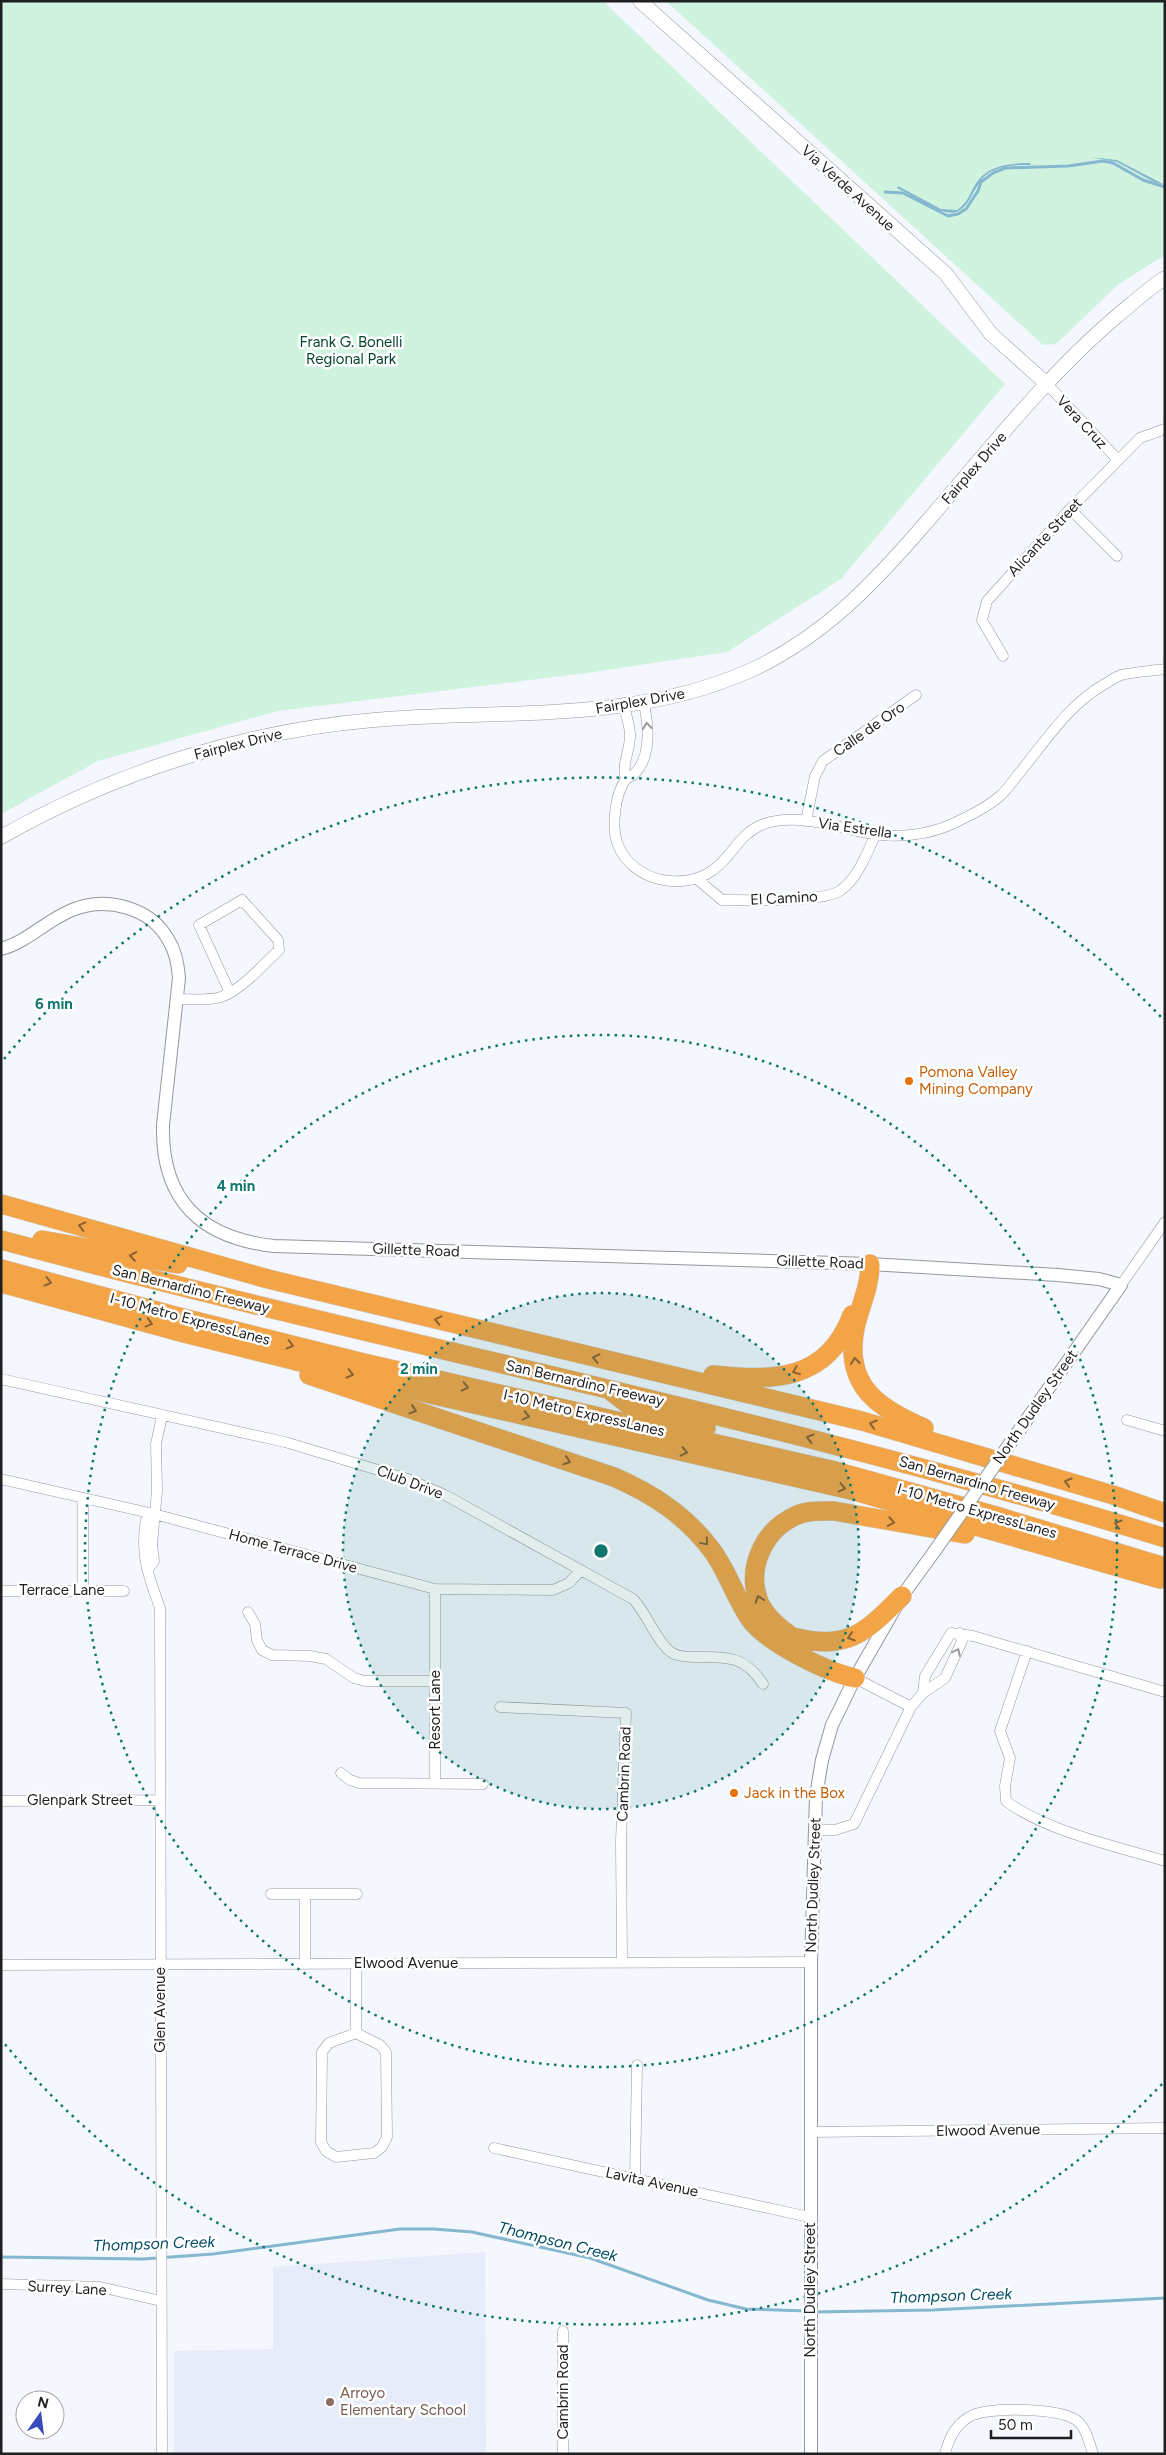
<svg xmlns="http://www.w3.org/2000/svg" width="1166" height="2455" viewBox="0 0 1166 2455" font-family="Figtree,sans-serif">
<style>
.built{fill:#e6ecf9}
.green{fill:#d0f3e0}
.water{fill:#85b8cf}
.lines{fill:none;stroke-linecap:round;stroke-linejoin:round}
.stream{stroke:#85b8cf;stroke-width:3}
.minor-casing{stroke:#94979c;stroke-width:11}
.tertiary-casing{stroke:#94979c;stroke-width:14}
.secondary-casing{stroke:#94979c;stroke-width:15}
.motorway-casing{stroke:#d2d2d3;stroke-width:20}
.minor{stroke:#fff;stroke-width:10}
.tertiary{stroke:#fff;stroke-width:12}
.secondary{stroke:#fff;stroke-width:14}
.motorway{stroke:#f3a447;stroke-width:19}
.tertiary-bridge-casing{stroke:#94979c;stroke-width:14;stroke-linecap:butt}
.tertiary-bridge{stroke:#fff;stroke-width:12}
.oneway{stroke:#9a9a9b}
.oneway2{stroke:#886234}
.ring{fill:none;stroke:#0f766e;stroke-width:2.5;stroke-dasharray:2.5 5}
.food-dot{fill:#e8710a;stroke:#fff;stroke-width:2}
.education-dot{fill:#8d6e63;stroke:#fff;stroke-width:2}
.labels{text-anchor:middle;stroke-width:5;stroke-linejoin:round;paint-order:stroke}
.street-label{font-size:15px;fill:#1e1f21;stroke:#fff}
.park-label{font-size:15px;fill:#06462e;stroke:#fff}
.food-label{font-size:15px;fill:#c56008;stroke:#fff;text-anchor:start}
.education-label{font-size:15px;fill:#785e54;stroke:#fff;text-anchor:start}
.water-label{font-size:16px;font-style:italic;fill:#004b63;stroke:#fff}
.centre{fill:#0f766e;stroke:#fff;stroke-width:2.5}
.ring-label{font-size:15px;text-anchor:middle;font-weight:bold;fill:#0f766e;stroke:#fff;stroke-width:5;stroke-linejoin:round;paint-order:stroke}
</style>
<rect width="100%" height="100%" fill="#f4f7fd"/>
<path class="built" d="M 485,2252 L 486,2454 L 174,2454 L 174,2351 L 273,2349 L 273,2267 Z"/>
<path class="green" d="M 1,1 L 603,1 L 1005,384 L 841,579 L 727,652 L 587,673 L 278,711 L 98,761 L 1,814 Z
M 666,1 L 1165,1 L 1165,255 L 1120,283 L 1056,344 L 1043,345 Z"/>
<path class="water" d="M 1090,157 L 1117,160 L 1165,185 L 1154,182 L 1117,162 Z
M 1030,163 L 1031,165 C 1015,165 999,165 986,175 C 972,186 969,218 946,212 C 930,209 912,195 897,188 L 898,186 L 941,209 L 957,210 C 968,203 970,192 977,182 C 988,165 1012,163 1030,163 Z"/>
<g class="lines">
<path class="stream" d="M 885,192 L 903,193 L 948,216 L 958,214 L 966,209 L 978,191 L 981,182 L 993,173 L 1005,168 L 1068,166 L 1103,161 L 1113,163 L 1143,180 L 1165,187
M 1,2257 L 143,2259 L 213,2254 L 400,2229 L 434,2229 L 472,2232 L 590,2258 L 708,2300 L 746,2309 L 807,2311
M 813,2312 L 933,2310 L 1165,2298"/>
<g class="minor-casing">
<path id="minor" d="M 1047,384 L 1118,460
M 1070,509 L 1117,556
M 1003,656 L 982,620 L 987,601 L 1070,509 L 1140,438 L 1165,429
M 644,703 C 647,720 650,738 645,755 C 643,762 639,770 633,775 C 632,775 626,779 626,779 C 615,793 611,828 618,845 C 632,881 683,892 713,870 C 731,858 738,836 759,826 C 794,810 838,829 873,834 C 899,838 928,835 952,824 C 969,816 986,808 1000,796 C 1008,789 1014,779 1021,771 C 1046,740 1069,705 1103,685 C 1109,682 1115,677 1121,675 C 1135,672 1151,671 1165,669
M 624,706 C 626,714 629,724 630,733 C 631,749 621,764 626,779
M 806,821 L 815,776 L 823,761 L 916,695
M 697,879 L 722,900 C 745,900 825,903 841,890 C 857,879 868,852 875,835
M 178,999 C 192,999 208,1001 221,997 C 240,991 264,964 279,950 L 278,940 L 242,900 L 199,925 L 230,993
M 1121,1285 L 1165,1222
M 1,1379 L 285,1442 L 408,1479 L 445,1495 L 633,1599 C 647,1613 658,1646 674,1654 C 681,1657 690,1657 697,1657 C 728,1657 745,1656 763,1684
M 1127,1420 L 1165,1431
M 1,1479 L 154,1514 L 435,1589 L 553,1590 L 569,1583 L 581,1570
M 154,1514 L 146,1520 C 140,1555 148,1575 160,1608 L 162,2454
M 149,1568 L 154,1561 L 152,1544 L 157,1491 L 156,1444 L 162,1416
M 435,1589 L 435,1783
M 83,1590 L 83,1498
M 1,1591 L 124,1591
M 248,1612 L 255,1624 L 257,1640 L 262,1650 L 272,1655 L 310,1656 L 326,1659 L 354,1678 L 365,1681 L 435,1681
M 1027,1651 L 1000,1731 L 1010,1758 L 1005,1786 L 1006,1801 C 1043,1830 1118,1847 1165,1861
M 855,1678 L 911,1707
M 923,1693 L 925,1676 L 951,1633 L 973,1636 L 1165,1692
M 500,1707 L 626,1713 L 621,1841 L 622,1961
M 341,1773 L 350,1780 L 359,1783 L 483,1784
M 1,1801 L 159,1800
M 814,1830 L 835,1830 L 854,1824 L 911,1707 L 923,1693 L 945,1678 L 962,1641 L 960,1633
M 271,1894 L 357,1894
M 305,1964 L 305,1894
M 1,1965 L 811,1962
M 356,2033 L 380,2045 L 386,2052 L 387,2137 L 382,2147 L 374,2153 L 336,2157 L 326,2151 L 321,2142 L 322,2052 L 329,2043 Z
M 356,2033 L 356,1964
M 810,2132 L 1165,2128
M 494,2148 L 809,2217
M 635,2179 L 637,2065
M 1,2284 L 100,2287 L 161,2301
M 563,2454 L 563,2331
M 945,2454 C 949,2437 957,2422 973,2415 C 992,2407 1059,2408 1076,2420 C 1086,2427 1089,2442 1093,2454"/>
</g>
<g class="tertiary-casing">
<path id="tertiary" d="M 1,949 C 27,942 47,920 72,910 C 106,896 151,907 169,941 C 176,952 178,965 179,978 L 163,1125 C 161,1200 201,1238 274,1246 L 870,1264 L 1058,1275 L 1099,1279 L 1121,1285 L 1011,1442
M 811,2454 L 811,1962 L 816,1796 L 822,1760 L 832,1725 L 855,1678 L 902,1596 L 934,1552"/>
</g>
<g class="secondary-casing">
<path id="secondary" d="M 640,1 L 946,274 L 991,334 L 1047,384
M 1,837 C 115,772 244,731 374,720 C 500,709 630,724 749,671 C 821,639 873,584 924,525 C 986,454 1045,377 1117,316 C 1133,303 1148,289 1165,278"/>
</g>
<g class="motorway-casing">
<path id="motorway" d="M 1,1204 L 268,1279 L 862,1421 L 1113,1495 L 1165,1513
M 1,1240 C 388,1344 782,1419 1165,1538
M 42,1240 L 178,1264
M 870,1264 C 870,1287 860,1306 855,1328 C 844,1385 877,1408 924,1428
M 1,1269 L 175,1316 L 364,1363 L 831,1470 L 996,1516 L 1165,1567
M 1,1283 L 184,1333 L 426,1393 L 851,1490 L 1160,1579
M 309,1375 L 614,1477 C 653,1494 685,1515 711,1549 C 727,1570 735,1597 750,1619 C 767,1643 827,1672 855,1678
M 713,1375 C 773,1381 827,1382 852,1315
M 612,1392 L 637,1411 L 706,1428
M 793,1637 C 848,1651 865,1633 902,1596
M 805,1645 C 788,1635 769,1622 760,1604 C 745,1570 763,1531 795,1516 C 807,1510 821,1511 834,1511 L 965,1534"/>
</g>
<use href="#minor" class="minor"/>
<use href="#tertiary" class="tertiary"/>
<use href="#secondary" class="secondary"/>
<use href="#motorway" class="motorway"/>
<g class="tertiary-bridge-casing">
<path id="tertiary-bridge" d="M 934,1552 L 1011,1442"/>
</g>
<use href="#tertiary-bridge" class="tertiary-bridge"/>
</g>
<defs><path id="oneway-chevron" d="M-2-3.5L2.5 0L-2 3.5" fill="none" stroke-width="1.6" stroke-linecap="round" stroke-linejoin="round" transform="scale(1.25)"/></defs>
<g class="oneway">
<use href="#oneway-chevron" transform="translate(647 726) rotate(-96)"/>
<use href="#oneway-chevron" transform="translate(957 1652) rotate(-64)"/>
</g>
<g class="oneway2">
<use href="#oneway-chevron" transform="translate(82 1226) rotate(-165)"/>
<use href="#oneway-chevron" transform="translate(133 1256) rotate(-170)"/>
<use href="#oneway-chevron" transform="translate(48 1282) rotate(14)"/>
<use href="#oneway-chevron" transform="translate(438 1320) rotate(-167)"/>
<use href="#oneway-chevron" transform="translate(149 1323) rotate(15)"/>
<use href="#oneway-chevron" transform="translate(290 1345) rotate(14)"/>
<use href="#oneway-chevron" transform="translate(596 1358) rotate(-167)"/>
<use href="#oneway-chevron" transform="translate(855 1361) rotate(-96)"/>
<use href="#oneway-chevron" transform="translate(796 1371) rotate(158)"/>
<use href="#oneway-chevron" transform="translate(350 1374) rotate(14)"/>
<use href="#oneway-chevron" transform="translate(465 1387) rotate(13)"/>
<use href="#oneway-chevron" transform="translate(413 1410) rotate(18)"/>
<use href="#oneway-chevron" transform="translate(526 1416) rotate(13)"/>
<use href="#oneway-chevron" transform="translate(873 1424) rotate(-163)"/>
<use href="#oneway-chevron" transform="translate(810 1438) rotate(-165)"/>
<use href="#oneway-chevron" transform="translate(684 1452) rotate(13)"/>
<use href="#oneway-chevron" transform="translate(567 1461) rotate(18)"/>
<use href="#oneway-chevron" transform="translate(1068 1482) rotate(-163)"/>
<use href="#oneway-chevron" transform="translate(842 1488) rotate(13)"/>
<use href="#oneway-chevron" transform="translate(891 1522) rotate(11)"/>
<use href="#oneway-chevron" transform="translate(1118 1524) rotate(-163)"/>
<use href="#oneway-chevron" transform="translate(705 1542) rotate(50)"/>
<use href="#oneway-chevron" transform="translate(759 1599) rotate(-110)"/>
<use href="#oneway-chevron" transform="translate(851 1637) rotate(162)"/>
</g>
<circle cx="601" cy="1551" r="258" fill="#0f766e" fill-opacity=".12"/>
<g class="ring">
<circle cx="601" cy="1551" r="258"/>
<circle cx="601" cy="1551" r="516"/>
<path d="M1162 2084A774 774 0 0 1 4 2043M4 1059A774 774 0 0 1 1162 1018"/>
</g>
<g class="food-dot">
<circle cx="909" cy="1081" r="5"/>
<circle cx="734" cy="1793" r="5"/>
</g>
<circle class="education-dot" cx="330" cy="2402" r="5"/>
<g class="labels">
<g class="street-label">
<text transform="translate(848 188) rotate(42)" y="5">Via Verde Avenue</text>
<text transform="translate(1082 422) rotate(47)" y="5">Vera Cruz</text>
<text transform="translate(974 468) rotate(-49)" y="5">Fairplex Drive</text>
<text transform="translate(1045 537) rotate(-47)" y="5">Alicante Street</text>
<text transform="translate(640 701) rotate(-10)" y="5">Fairplex Drive</text>
<text transform="translate(869 729) rotate(-35)" y="5">Calle de Oro</text>
<text transform="translate(238 744) rotate(-14)" y="5">Fairplex Drive</text>
<text transform="translate(855 828) rotate(8)" y="5">Via Estrella</text>
<text transform="translate(784 898) rotate(-3)" y="5">El Camino</text>
<text transform="translate(416 1250) rotate(2)" y="5">Gillette Road</text>
<text transform="translate(820 1262) rotate(2)" y="5">Gillette Road</text>
<text transform="translate(191 1289) rotate(14)" y="5">San Bernardino Freeway</text>
<text transform="translate(190 1319) rotate(15)" y="5">I-10 Metro ExpressLanes</text>
<text transform="translate(585 1383) rotate(13)" y="5">San Bernardino Freeway</text>
<text transform="translate(1035 1407) rotate(-55)" y="5">North Dudley Street</text>
<text transform="translate(584 1413) rotate(13)" y="5">I-10 Metro ExpressLanes</text>
<text transform="translate(410 1482) rotate(21)" y="5">Club Drive</text>
<text transform="translate(977 1483) rotate(16)" y="5">San Bernardino Freeway</text>
<text transform="translate(977 1511) rotate(16)" y="5">I-10 Metro ExpressLanes</text>
<text transform="translate(293 1551) rotate(15)" y="5">Home Terrace Drive</text>
<text x="62" y="1595">Terrace Lane</text>
<text transform="translate(435 1710) rotate(-90)" y="5">Resort Lane</text>
<text transform="translate(624 1774) rotate(-88)" y="5">Cambrin Road</text>
<text x="80" y="1805">Glenpark Street</text>
<text transform="translate(813 1885) rotate(-88)" y="5">North Dudley Street</text>
<text x="406" y="1968">Elwood Avenue</text>
<text transform="translate(160 2010) rotate(-90)" y="5">Glen Avenue</text>
<text transform="translate(988 2130) rotate(-1)" y="5">Elwood Avenue</text>
<text transform="translate(652 2182) rotate(12)" y="5">Lavita Avenue</text>
<text transform="translate(67 2288) rotate(3)" y="5">Surrey Lane</text>
<text transform="translate(810 2290) rotate(-90)" y="5">North Dudley Street</text>
<text transform="translate(563 2392) rotate(-90)" y="5">Cambrin Road</text>
</g>
<g class="park-label">
<text x="351" y="347">Frank G. Bonelli<tspan x="351" dy="17">Regional Park</tspan></text>
</g>
<g class="food-label">
<text x="919" y="1077">Pomona Valley<tspan x="919" dy="17">Mining Company</tspan></text>
<text x="744" y="1798">Jack in the Box</text>
</g>
<g class="education-label">
<text x="340" y="2398">Arroyo<tspan x="340" dy="17">Elementary School</tspan></text>
</g>
<g class="water-label">
<text transform="translate(558 2241) rotate(14)" y="6">Thompson Creek</text>
<text transform="translate(154 2243) rotate(-2)" y="6">Thompson Creek</text>
<text transform="translate(951 2295) rotate(-2)" y="6">Thompson Creek</text>
</g>
</g>
<circle cx="601" cy="1551" r="8" class="centre"/>
<g class="ring-label">
<text x="54" y="1009">6 min</text>
<text x="236" y="1191">4 min</text>
<text x="419" y="1374">2 min</text>
</g>
<rect width="1166" height="2455" fill="none" stroke="#1e1f21" stroke-width="5"/>
<g transform="translate(40 2415) rotate(14)"><circle r="24" fill="#ffffff" stroke="#a5a5a6"/>
<path d="M0-4L9 19L0 12L-9 19Z" fill="#394abd"/>
<text y="-8" font-size="14" font-weight="bold" text-anchor="middle" fill="#1e1f21">N</text>
</g>
<path d="M991 2430v8h80v-8" fill="none" stroke="#1e1f21" stroke-width="2.5"/>
<text x="998" y="2430" font-size="15" fill="#1e1f21" stroke="#ffffff" stroke-width="4" paint-order="stroke">50 m</text>
</svg>
